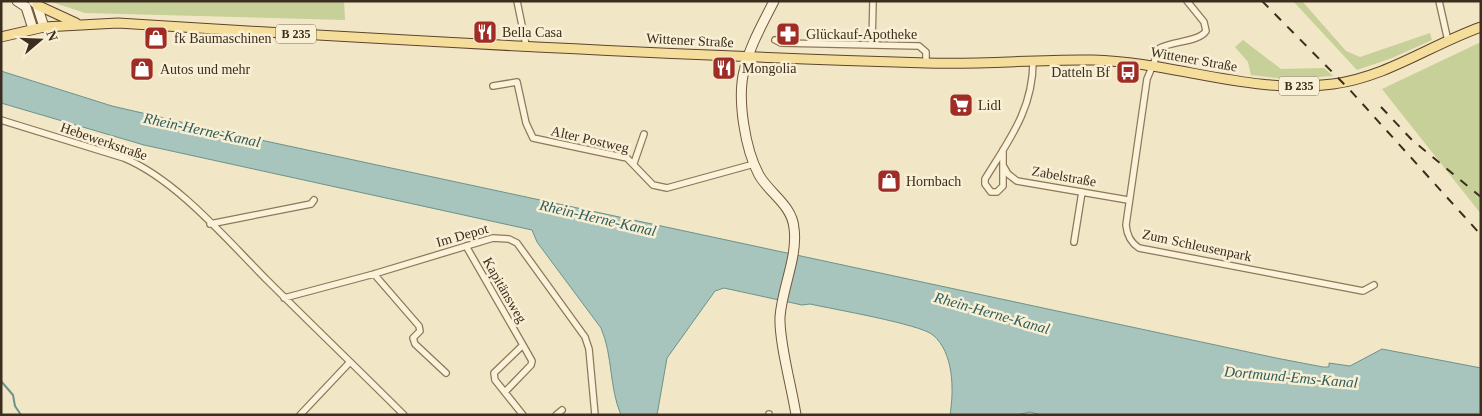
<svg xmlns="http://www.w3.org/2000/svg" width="1482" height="416" viewBox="0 0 1482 416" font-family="Georgia,serif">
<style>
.green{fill:#c6d098}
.water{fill:#a7c4bd;stroke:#6c938c}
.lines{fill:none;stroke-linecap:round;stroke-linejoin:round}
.stream{stroke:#6c938c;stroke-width:2}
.minor-casing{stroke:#8d785a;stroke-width:8}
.secondary-casing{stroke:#6f593d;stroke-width:11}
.primary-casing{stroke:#5b452e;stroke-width:11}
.minor{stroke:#fbf2d9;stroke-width:5.5}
.secondary{stroke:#fbf2d9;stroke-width:9}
.primary{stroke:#f5de9b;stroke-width:9}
.rail{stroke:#3c2e1e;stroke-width:2;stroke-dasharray:9 9;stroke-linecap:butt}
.labels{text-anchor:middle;stroke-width:5;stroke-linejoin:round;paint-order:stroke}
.shield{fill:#f8efd5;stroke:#746855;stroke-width:1}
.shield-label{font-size:12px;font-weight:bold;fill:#3c2e1e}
.poi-label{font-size:14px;fill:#3c2e1e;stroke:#f8efd5;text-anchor:start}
.street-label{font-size:14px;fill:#3c2e1e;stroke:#f8efd5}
.water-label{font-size:15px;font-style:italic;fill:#2d5d5c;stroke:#f8efd5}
</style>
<rect width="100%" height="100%" fill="#f1e6c5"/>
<path class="green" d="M 49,1 L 344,1 L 345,20 L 85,13 Z
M 1293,1 L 1302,1 L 1346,51 L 1360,57 L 1430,33 L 1432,40 L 1392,58 L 1357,70 Z
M 1243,40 L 1281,69 L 1324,68 L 1333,76 L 1286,79 L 1251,75 L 1248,62 L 1235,47 Z
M 1481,42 L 1481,214 L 1382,89 Z"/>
<path class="water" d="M 1,71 L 112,106 L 242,136 L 1276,358 L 1323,367 L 1329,367 L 1329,363 L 1350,366 L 1382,349 L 1481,368 L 1481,415 L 1041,415 L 1030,412 L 1017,415 L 950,415 C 954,390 954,353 933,335 C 920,324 832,309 810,304 L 802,305 L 724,288 L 715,291 L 667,358 L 657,415 L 621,415 C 609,387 613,356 601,328 L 537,242 L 532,230 L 144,145 L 1,103 Z"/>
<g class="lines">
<path class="stream" d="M 1,381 L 13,395 L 15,406 L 21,415"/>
<g class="minor-casing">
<path id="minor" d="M 517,1 L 526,45
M 1187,1 L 1204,22 L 1206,31 C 1199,42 1172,41 1160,48 L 1147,79 L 1126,225 C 1127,235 1130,242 1139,248 L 1363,291 L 1374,285
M 1439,1 L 1448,41
M 775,40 L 781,43 L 919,46 L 926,52 L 926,63
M 872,45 L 873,1
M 493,86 L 517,82 L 526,123 L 533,138 L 627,158 L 653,185 L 667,188 L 754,164
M 1,120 L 124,158 C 177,180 227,240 268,281 C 313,326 359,370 404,415
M 1003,150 L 1003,186 L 997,192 L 991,192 L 985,184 L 985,179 C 1009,140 1033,109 1033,62
M 634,163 L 644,134
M 1004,167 L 1008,174 L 1017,181 L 1128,200
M 210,224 L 311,204 L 314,200
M 1074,242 L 1082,192
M 466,246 L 523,345 L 494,373 L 495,380 L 523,415
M 374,274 L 419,326 L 420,331 L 413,338 L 415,344 L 446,373
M 284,298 L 374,274 L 493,238 L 509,239 L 517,243 L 585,337 L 589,349 L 595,415
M 505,392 L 531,365 L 532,361 L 523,345
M 769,414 L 769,415
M 300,415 L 350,362
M 556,415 L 562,410"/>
</g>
<g class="secondary-casing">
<path id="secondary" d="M 17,1 L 26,7 L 33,29
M 33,1 L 37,5 L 44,27
M 774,1 C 763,23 749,47 744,71 C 737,99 745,149 759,175 C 769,193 792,205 794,228 C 798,257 782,288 780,317 C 779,343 792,388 796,415"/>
</g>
<g class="primary-casing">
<path id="primary" d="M 37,5 L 76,23
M 1,37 L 44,27 L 118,23 C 387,40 657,55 927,63 C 982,65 1037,59 1093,60 C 1173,62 1252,95 1333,84 C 1387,77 1430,45 1481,27"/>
</g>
<use href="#minor" class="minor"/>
<use href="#secondary" class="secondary"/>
<use href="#primary" class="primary"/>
<path class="rail" d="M 1262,1 L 1349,89 L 1481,235
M 1381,107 L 1412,140 L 1481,197"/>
</g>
<defs>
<g id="restaurant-square" transform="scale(1.25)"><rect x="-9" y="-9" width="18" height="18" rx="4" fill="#a02c26" stroke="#f8efd5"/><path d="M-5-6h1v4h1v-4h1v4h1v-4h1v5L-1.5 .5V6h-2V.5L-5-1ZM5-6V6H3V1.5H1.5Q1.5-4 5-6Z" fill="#fff"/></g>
<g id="pharmacy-square" transform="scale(1.25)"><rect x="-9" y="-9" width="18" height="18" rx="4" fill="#a02c26" stroke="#f8efd5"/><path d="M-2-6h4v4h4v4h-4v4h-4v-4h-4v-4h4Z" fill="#fff"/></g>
<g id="shop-square" transform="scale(1.25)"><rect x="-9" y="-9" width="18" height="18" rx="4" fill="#a02c26" stroke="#f8efd5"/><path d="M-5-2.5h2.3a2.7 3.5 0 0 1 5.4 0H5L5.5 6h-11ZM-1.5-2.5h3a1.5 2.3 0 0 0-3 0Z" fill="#fff"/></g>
<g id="bus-square" transform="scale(1.25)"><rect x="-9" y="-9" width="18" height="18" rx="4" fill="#a02c26" stroke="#f8efd5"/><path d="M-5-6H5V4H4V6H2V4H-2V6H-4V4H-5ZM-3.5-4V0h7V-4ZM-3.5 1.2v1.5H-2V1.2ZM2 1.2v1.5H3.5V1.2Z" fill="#fff"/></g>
<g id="supermarket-square" transform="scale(1.25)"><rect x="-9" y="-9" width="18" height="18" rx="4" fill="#a02c26" stroke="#f8efd5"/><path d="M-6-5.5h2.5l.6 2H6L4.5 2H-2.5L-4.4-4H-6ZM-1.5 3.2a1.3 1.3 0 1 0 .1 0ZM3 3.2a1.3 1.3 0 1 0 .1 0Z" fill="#fff"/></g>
</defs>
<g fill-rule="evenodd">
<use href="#restaurant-square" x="485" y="32"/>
<use href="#pharmacy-square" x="788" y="34"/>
<use href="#shop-square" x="156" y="38"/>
<use href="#restaurant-square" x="724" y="68"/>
<use href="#shop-square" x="142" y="69"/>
<use href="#bus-square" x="1128" y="72"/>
<use href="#supermarket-square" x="961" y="105"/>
<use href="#shop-square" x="889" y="181"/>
</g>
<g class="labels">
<g class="shield">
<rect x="276" y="24.5" width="40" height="19" rx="4"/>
<rect x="1279" y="76.5" width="40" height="19" rx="4"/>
</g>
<g class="shield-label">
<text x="296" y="38">B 235</text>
<text x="1299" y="90">B 235</text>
</g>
<g class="poi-label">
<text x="502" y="37">Bella Casa</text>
<text x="806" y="39">Glückauf-Apotheke</text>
<text x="174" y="43">fk Baumaschinen</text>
<text x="742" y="73">Mongolia</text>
<text x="160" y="74">Autos und mehr</text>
<text x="1110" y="77" text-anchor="end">Datteln Bf</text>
<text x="978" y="110">Lidl</text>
<text x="906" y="186">Hornbach</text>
</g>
<g class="street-label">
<text transform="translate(690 40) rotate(3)" y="5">Wittener Straße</text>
<text transform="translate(1194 59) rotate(10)" y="5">Wittener Straße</text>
<text transform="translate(590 139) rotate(13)" y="5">Alter Postweg</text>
<text transform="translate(104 141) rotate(19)" y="5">Hebewerkstraße</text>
<text transform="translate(1064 176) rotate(10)" y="5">Zabelstraße</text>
<text transform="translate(462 235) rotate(-16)" y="5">Im Depot</text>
<text transform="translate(1197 245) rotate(12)" y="5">Zum Schleusenpark</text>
<text transform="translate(505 290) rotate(60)" y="5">Kapitänsweg</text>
</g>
<g class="water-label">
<text transform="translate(202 130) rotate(12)" y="5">Rhein-Herne-Kanal</text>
<text transform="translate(598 218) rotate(13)" y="5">Rhein-Herne-Kanal</text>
<text transform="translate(992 313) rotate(16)" y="5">Rhein-Herne-Kanal</text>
<text transform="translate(1291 377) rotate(5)" y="5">Dortmund-Ems-Kanal</text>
</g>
</g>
<rect width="1482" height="416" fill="none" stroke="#3c2e1e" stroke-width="5"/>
<g transform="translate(40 40) rotate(71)" stroke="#f8efd5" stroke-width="4" paint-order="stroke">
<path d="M0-4L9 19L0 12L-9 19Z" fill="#3c2e1e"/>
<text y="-8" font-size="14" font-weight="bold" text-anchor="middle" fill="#3c2e1e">N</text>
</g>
</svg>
